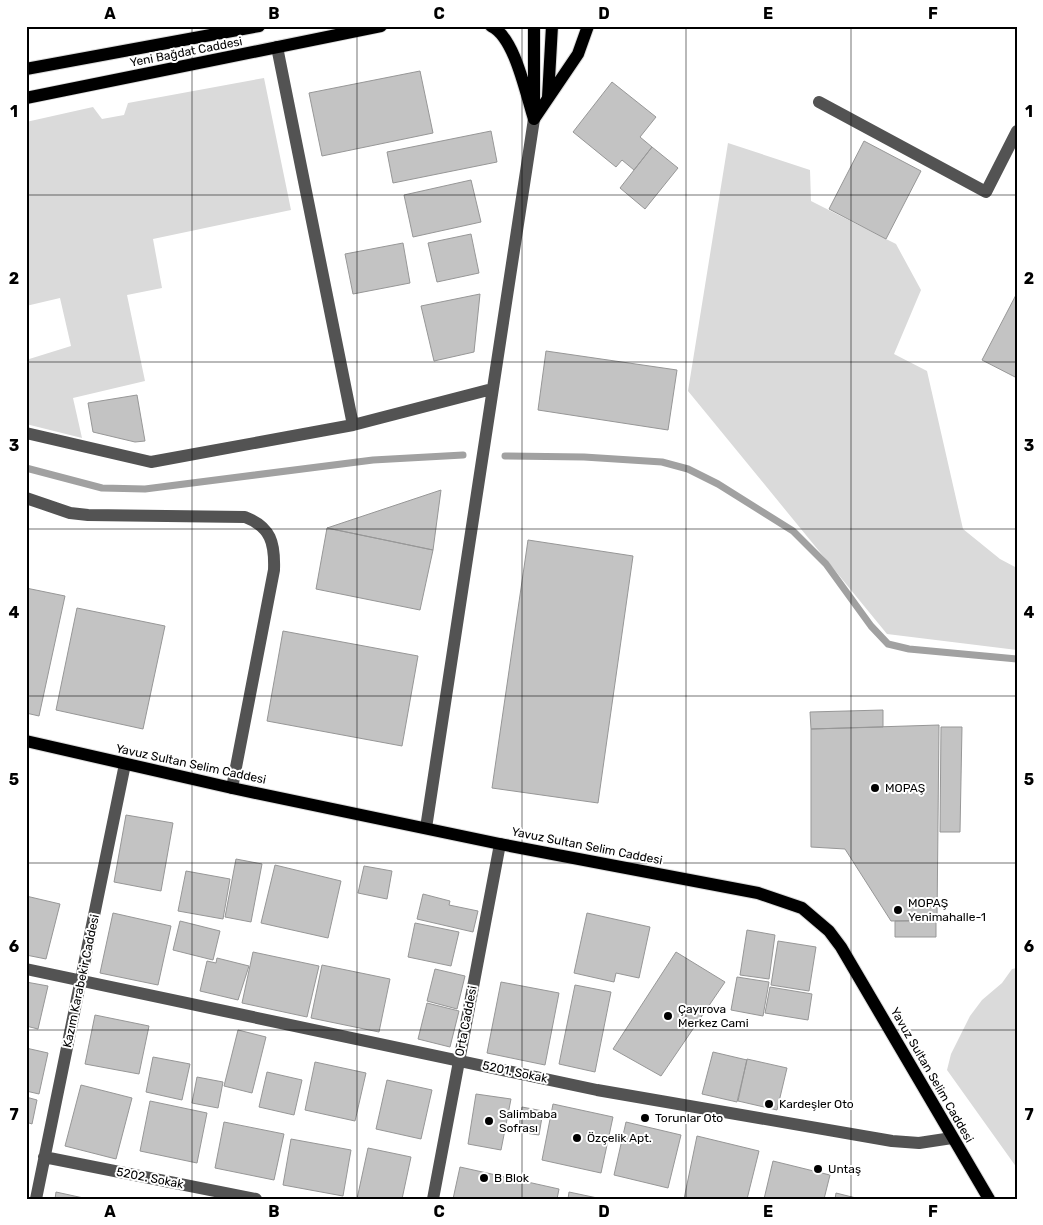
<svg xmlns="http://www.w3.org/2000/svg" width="1043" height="1225" viewBox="0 0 1043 1225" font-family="Rubik,sans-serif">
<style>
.green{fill:#dadada}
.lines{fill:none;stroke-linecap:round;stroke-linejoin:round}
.stream{stroke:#a1a1a1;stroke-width:7}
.building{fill:#c3c3c3;stroke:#979797}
.major-casing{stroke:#dbdbdb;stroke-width:14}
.minor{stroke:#535353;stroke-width:12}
.major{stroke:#000;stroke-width:12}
.grid{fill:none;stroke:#000;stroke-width:1;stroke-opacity:0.55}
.poi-dot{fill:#000;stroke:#fff;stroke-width:2}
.labels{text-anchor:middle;stroke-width:4;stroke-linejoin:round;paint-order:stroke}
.street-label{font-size:12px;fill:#000;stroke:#fff}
.poi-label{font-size:12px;fill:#000;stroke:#fff;text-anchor:start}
.neatline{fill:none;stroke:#000;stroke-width:2}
.grid-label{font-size:16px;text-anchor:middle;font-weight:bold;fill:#000}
</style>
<rect width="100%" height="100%" fill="#fff"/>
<path class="green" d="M 264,78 L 291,210 L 153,239 L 162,288 L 127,295 L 145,381 L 73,398 L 82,438 L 26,424 L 26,360 L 71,346 L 60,298 L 26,306 L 26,122 L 93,107 L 102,119 L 124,115 L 128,103 Z
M 728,143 L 810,170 L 811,201 L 896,244 L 921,290 L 894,354 L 927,371 L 963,529 L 1000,559 L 1017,568 L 1017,650 L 887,634 L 688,391 Z
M 1017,968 L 1017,1168 L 947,1070 L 951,1054 L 970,1016 L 982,1000 L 1002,983 L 1012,969 Z"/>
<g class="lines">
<path class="stream" d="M 505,456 L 584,457 L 662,462 L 688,469 L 718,484 L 793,531 L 826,564 L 871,626 L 888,644 L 909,649 L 1017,659
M 26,468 L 102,488 L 145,489 L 373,460 L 463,455"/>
</g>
<path class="building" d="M 420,71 L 433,133 L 322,156 L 309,93 Z
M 612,82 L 656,117 L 640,137 L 652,147 L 634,170 L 622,160 L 616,167 L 573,132 Z
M 491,131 L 497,162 L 393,183 L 387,152 Z
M 864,141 L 921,171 L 886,239 L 829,209 Z
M 652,147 L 678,168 L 645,209 L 620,188 Z
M 471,180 L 481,222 L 413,237 L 404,195 Z
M 471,234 L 479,273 L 437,282 L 428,243 Z
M 403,243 L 410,283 L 353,294 L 345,254 Z
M 1017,293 L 1017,378 L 982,360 Z
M 480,294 L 474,352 L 434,361 L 421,306 Z
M 546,351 L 677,370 L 668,430 L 538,410 Z
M 137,395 L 145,441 L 135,442 L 93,432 L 88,403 Z
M 441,490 L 433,550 L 327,528 Z
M 327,528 L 433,550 L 420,610 L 316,589 Z
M 528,540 L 633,556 L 598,803 L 492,788 Z
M 26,588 L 65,596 L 39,716 L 26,713 Z
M 77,608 L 165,626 L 143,729 L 56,710 Z
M 283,631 L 418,656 L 402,746 L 267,721 Z
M 883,710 L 883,727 L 811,729 L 810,712 Z
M 939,725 L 937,920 L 891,921 L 845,849 L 811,847 L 811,729 Z
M 941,727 L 962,727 L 960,832 L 940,832 Z
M 126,815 L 173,823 L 161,891 L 114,882 Z
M 236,859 L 262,864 L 251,922 L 225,917 Z
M 275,865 L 341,881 L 328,938 L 261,923 Z
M 364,866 L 392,871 L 387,899 L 358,893 Z
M 186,871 L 230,879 L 223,919 L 178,911 Z
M 423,894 L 450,901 L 449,905 L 478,911 L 473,932 L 417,919 Z
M 26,896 L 60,904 L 46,959 L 26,955 Z
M 113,913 L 171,926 L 158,985 L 100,973 Z
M 587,913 L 650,927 L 639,978 L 616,973 L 614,982 L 574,973 Z
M 180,921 L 220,931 L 213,960 L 173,950 Z
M 895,921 L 936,921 L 936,937 L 895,937 Z
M 415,923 L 459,932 L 451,966 L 408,957 Z
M 747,930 L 775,935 L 769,979 L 740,975 Z
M 778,941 L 816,947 L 809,991 L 771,985 Z
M 253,952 L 319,966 L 307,1017 L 242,1003 Z
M 676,952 L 725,982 L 661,1076 L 613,1049 Z
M 217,958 L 249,966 L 238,1000 L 200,991 L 207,961 L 216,963 Z
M 322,965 L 390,979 L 379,1032 L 311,1018 Z
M 435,969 L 465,976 L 457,1009 L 427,1001 Z
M 737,977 L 769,982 L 763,1016 L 731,1010 Z
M 26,982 L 48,986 L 38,1029 L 26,1026 Z
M 501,982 L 559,993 L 545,1065 L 487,1053 Z
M 575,985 L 611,992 L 595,1072 L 559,1064 Z
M 770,987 L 812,994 L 808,1020 L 765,1013 Z
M 427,1003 L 459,1011 L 450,1047 L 418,1039 Z
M 95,1015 L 149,1026 L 139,1074 L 85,1064 Z
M 238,1030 L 266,1037 L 252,1093 L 224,1086 Z
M 26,1048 L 48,1053 L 39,1094 L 26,1091 Z
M 713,1052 L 747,1060 L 737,1102 L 702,1094 Z
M 153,1057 L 190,1064 L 182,1100 L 146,1092 Z
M 747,1059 L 787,1068 L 777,1110 L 738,1101 Z
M 315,1062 L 366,1073 L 355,1121 L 305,1110 Z
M 267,1072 L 302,1080 L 294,1115 L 259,1107 Z
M 197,1077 L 223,1082 L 218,1108 L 192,1103 Z
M 387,1080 L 432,1090 L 421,1139 L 376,1129 Z
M 81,1085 L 132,1098 L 116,1159 L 65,1146 Z
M 476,1094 L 511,1099 L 501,1150 L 468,1144 Z
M 26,1097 L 37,1100 L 32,1124 L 26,1122 Z
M 150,1101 L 207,1113 L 197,1163 L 140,1151 Z
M 553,1104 L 613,1117 L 601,1173 L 542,1160 Z
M 522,1107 L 543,1111 L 539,1135 L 518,1132 Z
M 224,1122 L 284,1134 L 274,1180 L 215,1168 Z
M 626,1122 L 681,1135 L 668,1188 L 614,1175 Z
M 697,1136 L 759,1151 L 747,1199 L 684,1199 Z
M 291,1139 L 351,1150 L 343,1196 L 283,1185 Z
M 368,1148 L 411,1157 L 402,1199 L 357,1199 Z
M 773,1161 L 830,1175 L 824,1199 L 764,1199 Z
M 460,1167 L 559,1189 L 557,1199 L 453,1199 Z
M 56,1192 L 88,1199 L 55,1199 Z
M 569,1192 L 602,1199 L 568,1199 Z
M 836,1193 L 860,1199 L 835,1199 Z"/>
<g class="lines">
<g class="major-casing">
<path id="major" d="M 491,26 C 515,37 526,95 534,119
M 26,69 L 259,26
M 548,97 L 552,26
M 26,98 L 381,26
M 534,106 L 534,26
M 534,119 L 578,54 L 588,26
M 26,741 L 232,788 L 500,844 L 758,893 L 802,908 L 829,931 L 841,947 L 989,1199"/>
</g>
<path class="minor" d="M 277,47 L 353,425
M 819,102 L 986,192 L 1017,131
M 26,433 L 151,462 L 353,425 L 492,389
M 26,498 L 70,513 L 88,515 L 245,517 C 271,527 275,543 274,570 L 232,788
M 426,828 L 534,119
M 26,969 L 597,1090 L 892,1141 L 919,1143 L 952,1138
M 44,1157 L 256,1199
M 36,1199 L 125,764
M 433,1199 L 500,844"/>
<use href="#major" class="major"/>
</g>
<path class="grid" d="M 192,26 L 192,1199M 357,26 L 357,1199M 522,26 L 522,1199M 686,26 L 686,1199M 851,26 L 851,1199M 26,195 L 1017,195M 26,362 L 1017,362M 26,529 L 1017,529M 26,696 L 1017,696M 26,863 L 1017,863M 26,1030 L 1017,1030"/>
<g class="poi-dot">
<circle cx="875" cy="788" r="5"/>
<circle cx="898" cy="910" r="5"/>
<circle cx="668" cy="1016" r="5"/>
<circle cx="769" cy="1104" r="5"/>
<circle cx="645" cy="1118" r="5"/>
<circle cx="489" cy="1121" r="5"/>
<circle cx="577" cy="1138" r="5"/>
<circle cx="818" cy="1169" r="5"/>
<circle cx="484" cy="1178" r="5"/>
</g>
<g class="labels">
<g class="street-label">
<text transform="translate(186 52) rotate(-11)" y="4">Yeni Bağdat Caddesi</text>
<text transform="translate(191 764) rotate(12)" y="4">Yavuz Sultan Selim Caddesi</text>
<text transform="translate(587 846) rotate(11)" y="4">Yavuz Sultan Selim Caddesi</text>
<text transform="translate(81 981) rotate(-78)" y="4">Kazım Karabekir Caddesi</text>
<text transform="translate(466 1021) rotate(-79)" y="4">Orta Caddesi</text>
<text transform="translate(515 1072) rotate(12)" y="4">5201. Sokak</text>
<text transform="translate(932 1075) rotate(60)" y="4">Yavuz Sultan Selim Caddesi</text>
<text transform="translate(150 1178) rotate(11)" y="4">5202. Sokak</text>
</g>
<g class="poi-label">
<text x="885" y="792">MOPAŞ</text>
<text x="908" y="907">MOPAŞ<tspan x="908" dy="14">Yenimahalle-1</tspan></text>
<text x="678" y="1013">Çayırova<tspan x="678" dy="14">Merkez Cami</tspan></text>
<text x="779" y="1108">Kardeşler Oto</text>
<text x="499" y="1118">Salimbaba<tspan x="499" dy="14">Sofrası</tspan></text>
<text x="655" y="1122">Torunlar Oto</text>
<text x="587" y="1142">Özçelik Apt.</text>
<text x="828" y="1173">Untaş</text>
<text x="494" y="1182">B Blok</text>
</g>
</g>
<rect width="1043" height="1225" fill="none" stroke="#ffffff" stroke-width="55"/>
<rect x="28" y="28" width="988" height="1170" class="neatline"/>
<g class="grid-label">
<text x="110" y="19">A</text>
<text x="274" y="19">B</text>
<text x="439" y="19">C</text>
<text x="604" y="19">D</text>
<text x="768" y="19">E</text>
<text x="933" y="19">F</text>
<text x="14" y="117">1</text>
<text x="1029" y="117">1</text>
<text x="14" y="284">2</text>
<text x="1029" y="284">2</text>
<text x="14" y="451">3</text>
<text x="1029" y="451">3</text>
<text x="14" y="618">4</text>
<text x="1029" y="618">4</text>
<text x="14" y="785">5</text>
<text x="1029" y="785">5</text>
<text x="14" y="952">6</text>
<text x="1029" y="952">6</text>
<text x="14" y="1120">7</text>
<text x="1029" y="1120">7</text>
<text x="110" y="1217">A</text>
<text x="274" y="1217">B</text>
<text x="439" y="1217">C</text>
<text x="604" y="1217">D</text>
<text x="768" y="1217">E</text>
<text x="933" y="1217">F</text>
</g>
</svg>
